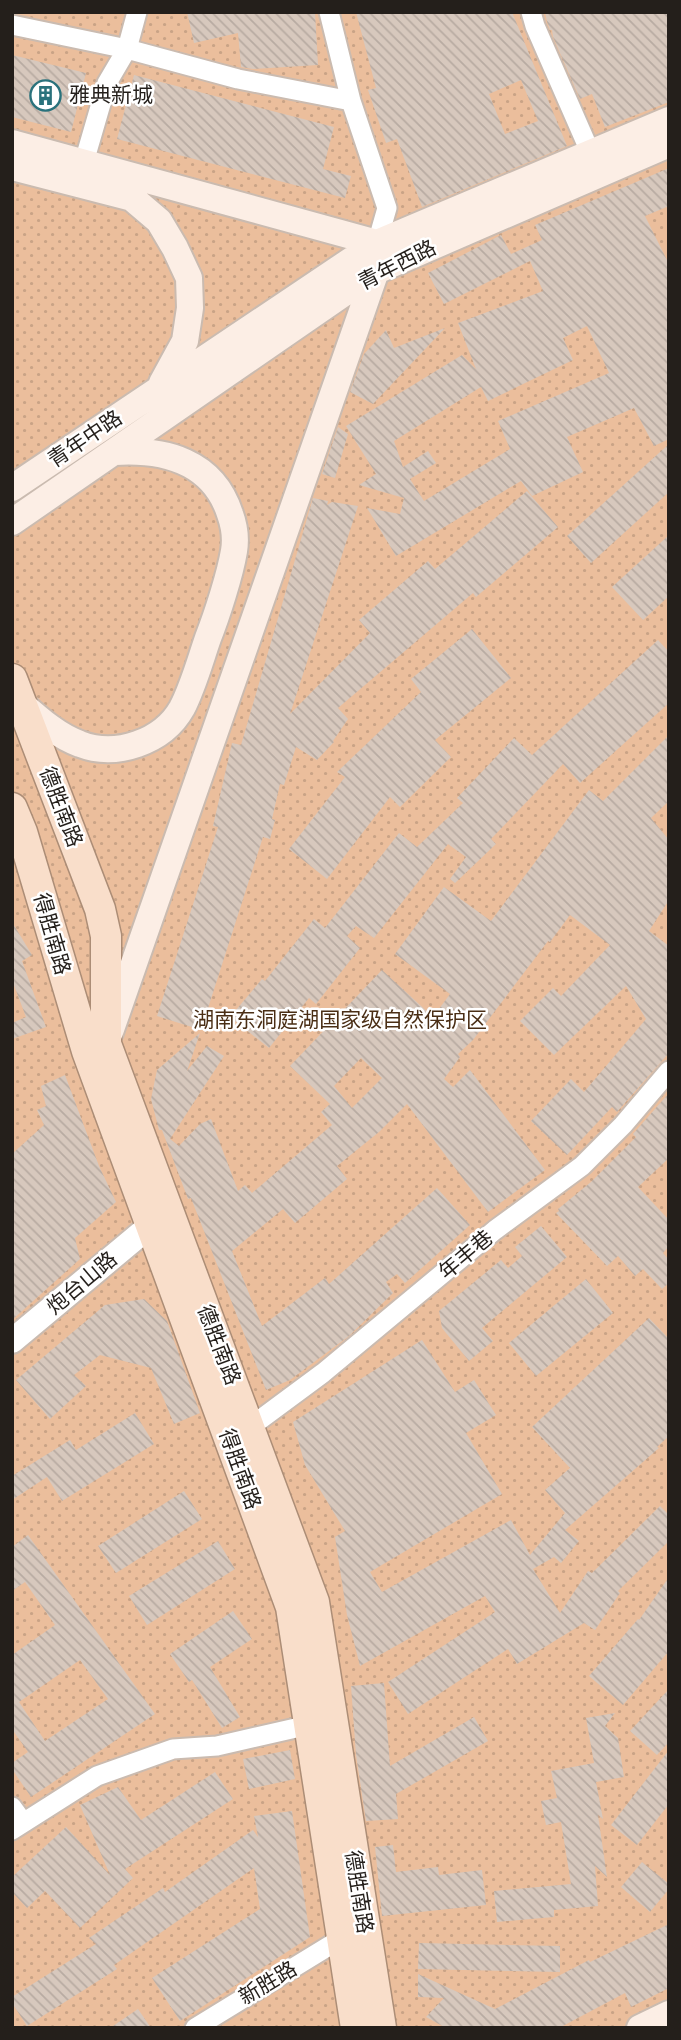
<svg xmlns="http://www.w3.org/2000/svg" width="681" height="2040" viewBox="0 0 681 2040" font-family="'DM Sans','Noto Sans SC',sans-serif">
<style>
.park{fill:url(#park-dots)}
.building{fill:url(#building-back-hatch);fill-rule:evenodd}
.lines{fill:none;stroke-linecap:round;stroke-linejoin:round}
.minor-casing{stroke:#cabbb0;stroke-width:23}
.tertiary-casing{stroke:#cabbb0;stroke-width:28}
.secondary-casing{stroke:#cabbb0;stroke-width:30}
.primary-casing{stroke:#ac8d76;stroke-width:33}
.minor{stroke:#fff;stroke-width:19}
.tertiary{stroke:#fff;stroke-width:24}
.secondary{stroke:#fceee5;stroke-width:26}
.primary{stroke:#f9deca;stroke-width:30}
.labels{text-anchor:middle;stroke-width:5;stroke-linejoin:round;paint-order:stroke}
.poi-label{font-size:21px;fill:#241f1b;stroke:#fff;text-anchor:start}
.street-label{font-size:21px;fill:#241f1b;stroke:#fff}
.park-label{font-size:21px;fill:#4a2e15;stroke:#fff}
</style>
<defs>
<pattern id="park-dots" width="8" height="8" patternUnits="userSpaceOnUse" patternTransform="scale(1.75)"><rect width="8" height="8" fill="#ebbe9c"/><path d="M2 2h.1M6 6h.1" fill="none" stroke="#c9a386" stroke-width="1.8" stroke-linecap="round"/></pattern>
<pattern id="building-back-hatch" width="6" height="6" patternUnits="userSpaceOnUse" patternTransform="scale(1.75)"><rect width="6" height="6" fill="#d7c8bd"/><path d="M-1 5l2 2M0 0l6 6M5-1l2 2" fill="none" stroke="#b8aba2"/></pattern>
</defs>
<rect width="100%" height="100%" fill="#f9e9dd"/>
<!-- park -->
<path class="park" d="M12 12H669V2028H12Z"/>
<!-- building -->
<path class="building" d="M187 12H315L318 65 253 69 241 67 238 33 194 43Z
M356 12H512L567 146 422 207 397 139 386 143 368 90 376 88ZM521 80 538 121 505 134 489 94Z
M545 12H669V102L605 127 592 94 580 99 553 37 552 30H550L547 22Z
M12 55 86 73 71 132 12 117Z
M134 75 334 127 323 169 351 176 345 198 117 139Z
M669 168V206L645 216 669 264V439L654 446 634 408 567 437 583 472 532 496 521 481 396 556 367 508 400 514 404 498 359 485 376 474 346 426 462 355 476 369 458 323 543 291 530 261 444 304 428 273 501 235 511 254 542 240 535 225ZM587 326 609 373 498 421 510 449 424 501 410 479 436 463 428 451 403 467 394 441 481 387 488 401 573 360 563 338Z
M445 328 373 404 350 392 364 354 386 330 394 348Z
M338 427 348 434 335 478 322 474Z
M669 444V492L591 563 567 536Z
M527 491 558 527 476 597 473 593 338 708 348 719 333 741 334 742 317 760 296 747 284 785 280 784 272 819 275 820 270 839 263 837 201 1030 157 1016 218 827 213 826 232 743 241 745 313 498 328 501 327 505 332 502 358 506 290 714 370 633 359 620 428 561 435 569Z
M669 535V596L643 620 612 587Z
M472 629 511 678 435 740 451 757 400 807 390 797 327 879 289 849 345 777 337 772 421 692 411 679Z
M658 640 669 652V703L580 783 563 764 491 839 496 844 455 883 450 879 466 857 448 844 374 938 356 926 347 936 360 948 316 1004 309 998 269 1048 230 1017 262 979 265 981 314 919 325 928 399 833 417 847 463 803 457 798 514 738 532 755Z
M669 735V801L651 818 669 840V900L649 931 669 946V1053L617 1112 612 1107 567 1155 531 1121 571 1079 584 1092 646 1019 626 986 554 1055 520 1021 553 988 561 996 610 945 570 915 550 942 548 941 473 1040 458 1054 460 1057 444 1079 453 1087 470 1070 545 1170 488 1212 407 1104 379 1132 337 1166 347 1179 295 1223 283 1209 232 1251 262 1326 325 1278 329 1284 437 1188 470 1225 405 1283 397 1274 386 1282 393 1293 349 1336 290 1380 266 1390 191 1198 188 1199 162 1130H159L151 1099 157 1070 200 1033 187 1071 207 1046 224 1056 170 1139 179 1146 200 1124 211 1119 238 1191 245 1185 252 1193 332 1125 321 1112 330 1104 290 1066 382 970 433 1017 450 994 395 954 444 887 491 921 589 790 603 801ZM361 1058 382 1078 352 1108 334 1086Z
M12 922 32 955 22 961 46 1027 12 1039V1023L26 1017 12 980Z
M65 1075 99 1166 116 1202 75 1238 80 1259 12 1320V1154L44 1125 37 1110 46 1106 41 1086Z
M669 1093V1158L638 1187 669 1220V1246L663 1253 669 1260V1283L662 1289 643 1269 635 1276 618 1256 607 1266 556 1213 559 1211 558 1209 591 1182 636 1137 633 1134Z
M541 1226 567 1257 482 1328 493 1341 469 1361 442 1328 439 1311 501 1260 508 1268 522 1256 515 1247Z
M586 1279 613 1313 536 1376 509 1343Z
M144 1299 167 1321 200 1413 174 1424 151 1368 100 1355 74 1375 86 1386 50 1419 16 1380 105 1305Z
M649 1318 669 1339V1436L657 1447 659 1448 565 1530 579 1541 561 1563 554 1557 533 1569 560 1613 588 1571 592 1573 660 1506 669 1515V1541L618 1591 620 1593 595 1630 584 1623 517 1664 508 1649 408 1714 388 1682 495 1612 485 1596 360 1666 347 1615 335 1537 345 1531 305 1465 293 1422 422 1340 455 1392 474 1380 496 1415 466 1433 502 1494 370 1572 382 1592 511 1520 530 1555 565 1513 545 1490 570 1468 532 1427Z
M135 1413 154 1444 62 1501 47 1477 12 1500V1476L70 1440 76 1450Z
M184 1491 202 1519 116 1573 98 1546Z
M28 1535 155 1714 31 1797 12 1769V1763L28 1752 12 1729V1655L55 1625 25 1582 12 1591V1547ZM80 1660 108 1699 45 1741 19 1702Z
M218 1541 235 1569 147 1625 129 1596Z
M669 1577V1651L623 1705 589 1676 638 1619 639 1620Z
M233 1611 252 1639 210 1667 240 1717 222 1728 192 1680 189 1682 170 1654Z
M384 1683 390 1766 474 1717 488 1741 396 1794 398 1819 366 1821 356 1755 351 1686Z
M669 1689V1742L657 1755 630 1731Z
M615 1713 605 1726 618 1738 624 1777 596 1782 603 1819 598 1815 607 1877 595 1866 598 1906 554 1910V1917L497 1922 494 1891 571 1884 561 1822 546 1825 541 1801 557 1798 551 1771 594 1763 586 1718Z
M290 1750 295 1779 249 1789 243 1759Z
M669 1750V1804L637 1845 611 1825Z
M215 1772 233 1799 125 1869 133 1878 80 1928 45 1891 27 1908 12 1892V1877L66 1827 110 1875 80 1805 118 1787 141 1820Z
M292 1811 310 1937 180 2021 152 1978 260 1909 254 1868 114 1965 117 1969 27 2026 12 2003V1997L96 1944 89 1938 163 1888 165 1892 253 1830 258 1837 254 1816Z
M393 1845 396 1872 438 1867 439 1875 482 1870 486 1905 382 1916 375 1847Z
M642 1862 669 1884V1889L650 1912 621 1887Z
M669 1924V1988L631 2007 625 1993 559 2028H446L426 2017 444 1998 418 1997V1974L495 2009 589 1960 590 1962Z
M419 1943 560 1946V1972L418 1969Z
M138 2009 151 2028H110Z"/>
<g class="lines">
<defs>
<path id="minor" d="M329 12 351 101 387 208 377 243
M531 12 535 26 591 154
M12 25 127 49 238 79 351 101
M84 162 107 83 127 49 137 12
M250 1427 323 1373 495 1230 582 1166 623 1125 669 1071
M12 1807 23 1822
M12 1830 97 1776 173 1749 217 1746 309 1725
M195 2028 342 1938"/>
<path id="tertiary" d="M12 1341 151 1225"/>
<path id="secondary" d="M12 143 377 243
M12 167 132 198 159 221 175 248 189 278 190 308 185 341 162 383
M12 488 377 243 669 120
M12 522 376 271 669 144
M23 705C40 720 58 736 80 744 116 758 163 742 182 708 193 687 200 661 208 638 217 615 230 575 234 551 236 539 234 525 230 514 213 461 165 449 115 452
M110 1032 376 271
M640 2028 669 2014"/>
<path id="primary" d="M12 679 100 909 106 936V1044L314 1602 381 2028
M12 808 22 832 87 1051 291 1607 356 2028"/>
</defs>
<!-- minor casing -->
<use href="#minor" class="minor-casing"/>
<!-- tertiary casing -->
<use href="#tertiary" class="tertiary-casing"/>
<!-- secondary casing -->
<use href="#secondary" class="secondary-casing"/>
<!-- primary casing -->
<use href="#primary" class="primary-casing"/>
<!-- minor -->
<use href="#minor" class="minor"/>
<!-- tertiary -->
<use href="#tertiary" class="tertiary"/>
<!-- secondary -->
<use href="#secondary" class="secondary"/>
<!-- primary -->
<use href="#primary" class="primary"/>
</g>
<!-- icons -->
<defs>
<symbol id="building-ring" viewBox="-11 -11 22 22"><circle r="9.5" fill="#fff" stroke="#2a727c" stroke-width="1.5"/><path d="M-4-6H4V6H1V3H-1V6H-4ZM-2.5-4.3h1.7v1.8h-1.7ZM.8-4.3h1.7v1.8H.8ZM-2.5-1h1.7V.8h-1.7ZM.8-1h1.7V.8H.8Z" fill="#2a727c"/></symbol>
</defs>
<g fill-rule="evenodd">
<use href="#building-ring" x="28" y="78" width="35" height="35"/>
</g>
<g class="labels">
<!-- poi labels -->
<g class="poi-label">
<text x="69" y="102">雅典新城</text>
</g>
<!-- street labels -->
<g class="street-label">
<text transform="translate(397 265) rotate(-27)" y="7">青年西路</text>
<text transform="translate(85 439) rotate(-34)" y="7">青年中路</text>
<text transform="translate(61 807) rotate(69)" y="7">德胜南路</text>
<text transform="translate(52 934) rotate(74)" y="7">得胜南路</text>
<text transform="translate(466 1255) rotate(-40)" y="7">年丰巷</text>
<text transform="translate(82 1283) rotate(-40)" y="7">炮台山路</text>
<text transform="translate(219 1345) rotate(69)" y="7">德胜南路</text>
<text transform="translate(240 1469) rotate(70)" y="7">得胜南路</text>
<text transform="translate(359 1892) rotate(81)" y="7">德胜南路</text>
<text transform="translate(268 1983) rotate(-31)" y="7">新胜路</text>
</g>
<!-- park labels -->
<g class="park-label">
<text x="340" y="1027">湖南东洞庭湖国家级自然保护区</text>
</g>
</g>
<!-- border -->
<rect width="681" height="2040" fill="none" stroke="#241f1b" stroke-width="28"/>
</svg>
